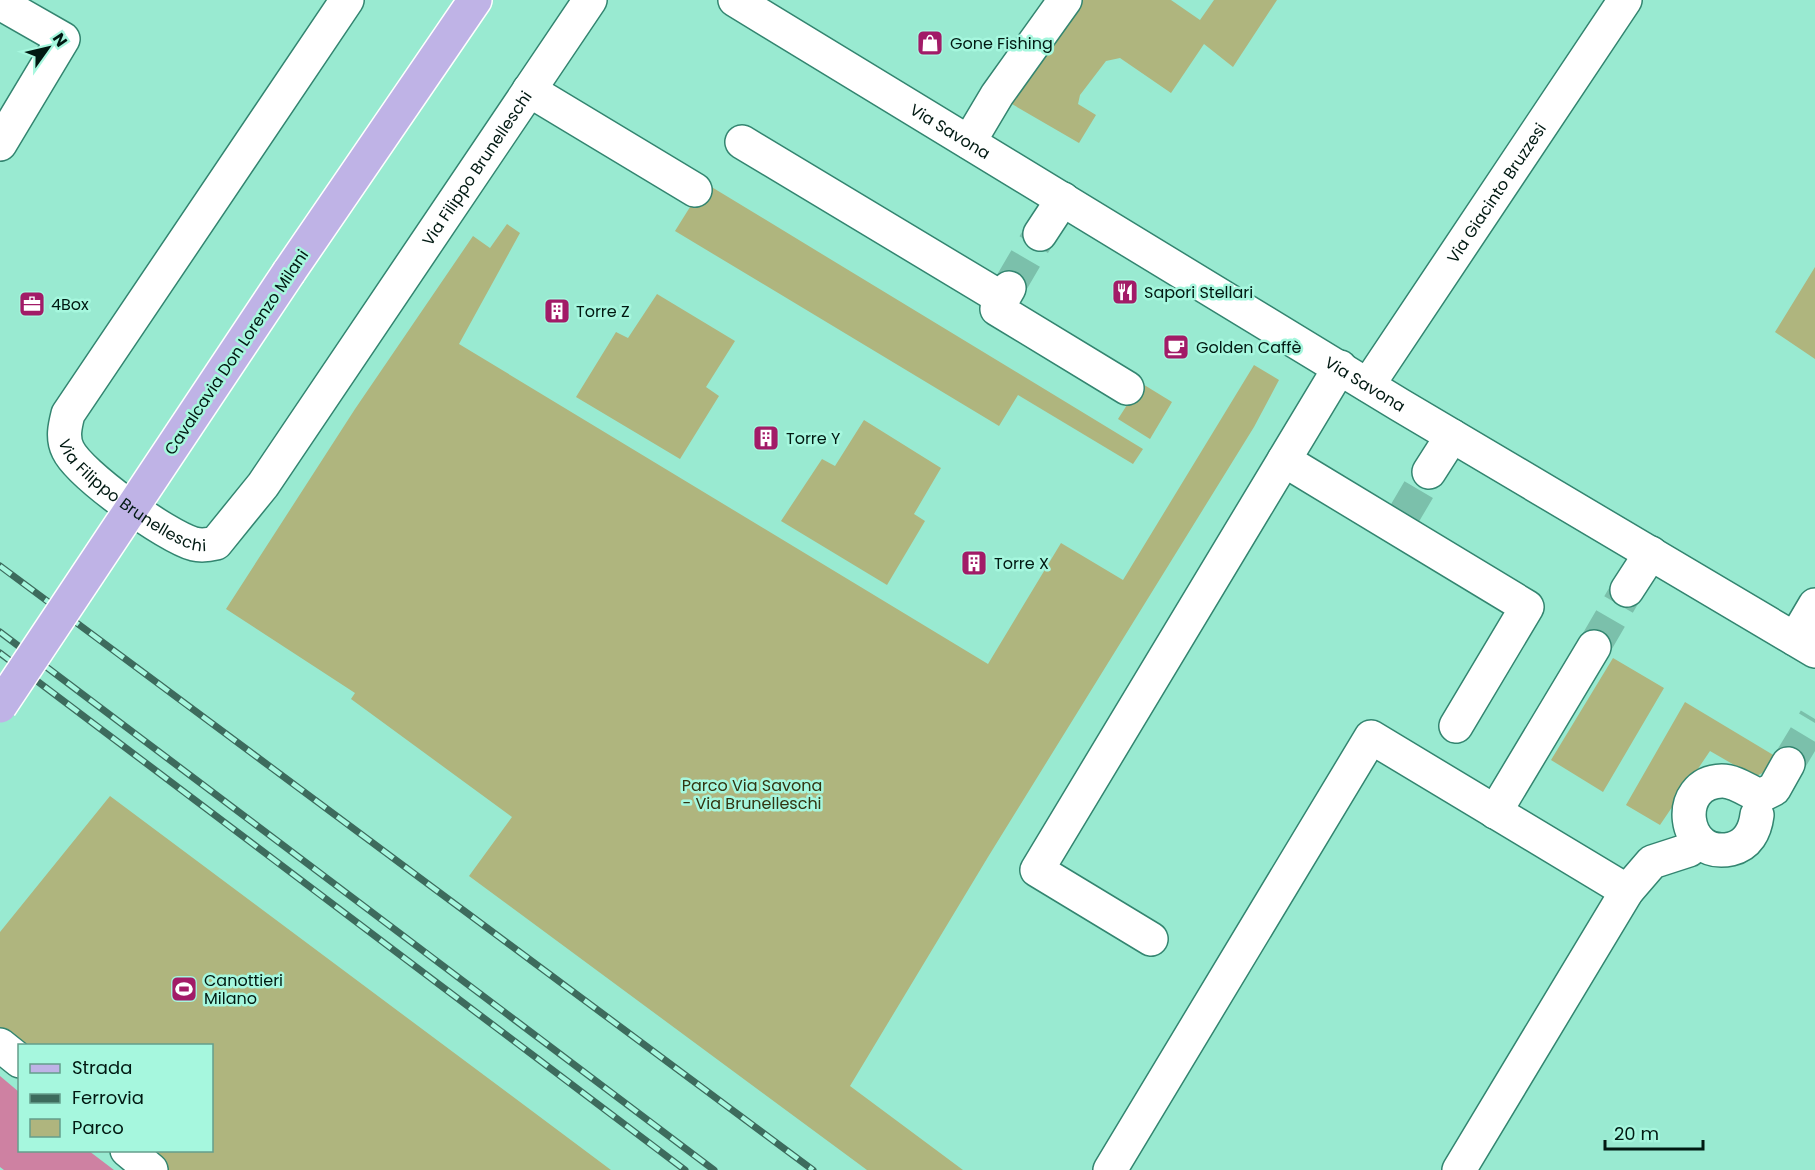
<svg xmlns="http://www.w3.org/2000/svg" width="1815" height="1170" viewBox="0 0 1815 1170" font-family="Poppins,sans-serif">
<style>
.green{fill:#afb57e}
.water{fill:#ce81a2}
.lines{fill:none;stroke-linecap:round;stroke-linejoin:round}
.minor-tunnel{stroke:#7bc0ab;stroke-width:33;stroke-dasharray:33 16;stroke-linecap:butt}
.minor-casing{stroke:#338570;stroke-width:36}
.major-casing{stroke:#fff;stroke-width:36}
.minor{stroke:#fff;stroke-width:33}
.major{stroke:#bfb3e6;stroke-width:33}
.rail-casing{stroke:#3d6b5d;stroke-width:7}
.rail{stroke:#a6f7de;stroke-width:4.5;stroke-dasharray:14;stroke-linecap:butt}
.major-bridge-casing{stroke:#fff;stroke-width:36;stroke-linecap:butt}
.major-bridge{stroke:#bfb3e6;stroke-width:33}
.labels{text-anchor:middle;stroke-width:5;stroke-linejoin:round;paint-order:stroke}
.poi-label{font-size:16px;fill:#011912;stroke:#a6f7de;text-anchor:start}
.street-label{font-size:16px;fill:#011912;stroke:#a6f7de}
.park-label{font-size:16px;fill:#323411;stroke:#a6f7de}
</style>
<rect width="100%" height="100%" fill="#99ead1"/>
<!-- green -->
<path class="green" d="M1079 0H1171L1200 20 1214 0H1277L1233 67 1204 44 1171 93 1120 58 1106 61 1080 95 1078 104 1096 115 1079 143 1005 100Z
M705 183 1143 449 1133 464 1018 395 999 426 675 231Z
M507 224 520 233 459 344 988 664 1061 543 1123 580 1254 365 1279 380 1254 427 988 857 850 1086 963 1170H867L469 876 512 817 351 699 355 693 226 609 355 409 473 236 490 248Z
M1815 267V359L1775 332Z
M657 294 735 341 706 387 719 396 680 459 576 397 616 332 628 338Z
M1141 383 1172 402 1150 439 1118 419Z
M864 420 941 468 914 514 925 521 887 585 781 521 822 459 835 466Z
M1613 658 1664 688 1603 792 1551 760Z
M1685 702 1775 756 1766 771 1755 777 1710 751 1660 825 1626 805Z
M110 796 611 1170H160L134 1151 212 1150V1046L0 1047V932Z"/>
<!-- water -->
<path class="water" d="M0 1076 19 1092 20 1150 89 1151 114 1170H4L0 1167Z"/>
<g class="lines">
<!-- minor-tunnel -->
<path class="minor-tunnel" d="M1009 287 1040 234
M1402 518 1429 472
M1594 647 1627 590
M1788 764 1815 719"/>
<defs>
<g id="minor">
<path id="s1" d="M347 0 68 414C65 426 62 438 68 450 80 475 166 536 194 544 202 546 208 545 216 543L263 485 590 0"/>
<path id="s2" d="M735 0 1400 405 1815 651"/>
<path d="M0 3 63 39 0 144"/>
<path d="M529 90 695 190"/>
<path d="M742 142 1003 299"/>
<path d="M969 142 997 95 1065 0"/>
<path d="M1040 234 1063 199"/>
<path d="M1009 288 997 309 1127 388"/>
<path id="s3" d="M1368 385 1625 0"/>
<path d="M1284 460 1527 607 1456 726"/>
<path d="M1429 472 1452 436"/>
<path d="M1627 590 1651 553"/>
<path d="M1795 639 1815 605"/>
<path d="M1495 812 1594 647"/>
<path d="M1757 815C1755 831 1748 845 1731 849 1681 860 1673 782 1722 781 1735 781 1748 791 1760 796L1774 789 1788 764"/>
<path d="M1151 939 1037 870 1340 367"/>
<path d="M0 1045 20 1061"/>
<path d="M127 1150 151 1170"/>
<path d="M1110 1170 1371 737 1627 891"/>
<path d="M1459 1170 1627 891 1652 862 1689 850 1699 841"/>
</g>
<path id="major" d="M289 272 475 0"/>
</defs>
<!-- minor casing -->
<use href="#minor" class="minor-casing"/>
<!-- major casing -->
<use href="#major" class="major-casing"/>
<!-- minor -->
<use href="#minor" class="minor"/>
<!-- major -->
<use href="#major" class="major"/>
<defs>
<path id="rail" d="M0 566 813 1170
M0 632 714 1170
M0 653 685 1170"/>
</defs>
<!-- rail casing -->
<use href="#rail" class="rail-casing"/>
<!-- rail -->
<use href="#rail" class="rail"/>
<defs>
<path id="major-bridge" d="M0 706 289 272"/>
</defs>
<!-- major-bridge casing -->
<use href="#major-bridge" class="major-bridge-casing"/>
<!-- major-bridge -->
<use href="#major-bridge" class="major-bridge"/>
</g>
<!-- icons -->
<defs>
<symbol id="shop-square" viewBox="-11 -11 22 22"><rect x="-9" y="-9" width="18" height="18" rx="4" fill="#a21b67" stroke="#a6f7de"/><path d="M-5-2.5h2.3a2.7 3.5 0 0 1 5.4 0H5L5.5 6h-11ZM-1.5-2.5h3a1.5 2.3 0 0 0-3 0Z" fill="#fff"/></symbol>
<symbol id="restaurant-square" viewBox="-11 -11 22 22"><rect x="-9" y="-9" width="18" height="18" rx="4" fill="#a21b67" stroke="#a6f7de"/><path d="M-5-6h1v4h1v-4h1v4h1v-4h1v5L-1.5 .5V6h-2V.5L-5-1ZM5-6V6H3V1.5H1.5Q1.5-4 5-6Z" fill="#fff"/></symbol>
<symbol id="office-square" viewBox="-11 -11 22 22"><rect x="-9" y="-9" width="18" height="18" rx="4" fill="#a21b67" stroke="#a6f7de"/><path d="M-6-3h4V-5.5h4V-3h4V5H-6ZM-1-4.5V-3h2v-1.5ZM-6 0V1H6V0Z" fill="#fff"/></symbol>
<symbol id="building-square" viewBox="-11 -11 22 22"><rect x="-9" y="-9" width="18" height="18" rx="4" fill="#a21b67" stroke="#a6f7de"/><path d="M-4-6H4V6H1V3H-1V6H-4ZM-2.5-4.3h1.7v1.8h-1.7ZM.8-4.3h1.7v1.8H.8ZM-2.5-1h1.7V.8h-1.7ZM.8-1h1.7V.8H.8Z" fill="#fff"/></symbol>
<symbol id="cafe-square" viewBox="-11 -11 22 22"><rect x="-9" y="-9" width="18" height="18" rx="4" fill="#a21b67" stroke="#a6f7de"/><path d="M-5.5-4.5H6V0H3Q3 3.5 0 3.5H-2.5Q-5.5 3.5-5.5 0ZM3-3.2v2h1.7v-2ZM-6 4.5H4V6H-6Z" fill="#fff"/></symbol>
<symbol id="stadium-square" viewBox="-11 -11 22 22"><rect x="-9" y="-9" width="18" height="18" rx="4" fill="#a21b67" stroke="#a6f7de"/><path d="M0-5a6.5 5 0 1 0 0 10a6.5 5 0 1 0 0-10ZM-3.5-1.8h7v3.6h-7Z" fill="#fff"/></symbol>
</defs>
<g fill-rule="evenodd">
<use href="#shop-square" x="915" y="28" width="30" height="30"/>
<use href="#restaurant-square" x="1110" y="277" width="30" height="30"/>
<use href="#office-square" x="17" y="289" width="30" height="30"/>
<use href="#building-square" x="542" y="296" width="30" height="30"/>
<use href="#cafe-square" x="1161" y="332" width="30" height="30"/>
<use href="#building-square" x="751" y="423" width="30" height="30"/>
<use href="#building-square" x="959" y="548" width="30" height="30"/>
<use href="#stadium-square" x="169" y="974" width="30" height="30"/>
</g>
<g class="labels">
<!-- poi labels -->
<g class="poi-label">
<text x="950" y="49">Gone Fishing</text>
<text x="1144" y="298">Sapori Stellari</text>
<text x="51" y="310">4Box</text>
<text x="576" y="317">Torre Z</text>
<text x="1196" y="353">Golden Caffè</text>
<text x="786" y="444">Torre Y</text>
<text x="994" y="569">Torre X</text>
<text x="204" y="986">Canottieri<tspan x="204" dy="18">Milano</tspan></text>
</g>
<!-- street labels -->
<g class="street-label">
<text dy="6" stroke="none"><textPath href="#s2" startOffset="252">Via Savona</textPath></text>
<text dy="6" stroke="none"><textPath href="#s1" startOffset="1174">Via Filippo Brunelleschi</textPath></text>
<text dy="6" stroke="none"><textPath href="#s3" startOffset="231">Via Giacinto Bruzzesi</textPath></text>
<text transform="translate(236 352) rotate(-56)" y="6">Cavalcavia Don Lorenzo Milani</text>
<text dy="6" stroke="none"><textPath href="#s2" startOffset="738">Via Savona</textPath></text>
<text dy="6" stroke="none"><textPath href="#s1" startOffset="616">Via Filippo Brunelleschi</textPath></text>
</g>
<!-- park labels -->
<g class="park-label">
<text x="752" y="791">Parco Via Savona<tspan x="752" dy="18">- Via Brunelleschi</tspan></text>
</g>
</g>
<!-- legend -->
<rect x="18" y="1044" width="195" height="108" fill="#a6f7de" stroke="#649e8c" stroke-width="1.5"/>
<rect x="30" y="1064" width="30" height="9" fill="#bfb3e6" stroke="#649e8c" stroke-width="1.5"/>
<text x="72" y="1074" font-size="18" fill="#011912">Strada</text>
<rect x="30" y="1094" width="30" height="9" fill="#3d6b5d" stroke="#649e8c" stroke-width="1.5"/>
<text x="72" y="1104" font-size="18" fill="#011912">Ferrovia</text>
<rect x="30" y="1119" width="30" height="18" fill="#afb57e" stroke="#649e8c" stroke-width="1.5"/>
<text x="72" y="1134" font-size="18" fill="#011912">Parco</text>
<!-- north arrow -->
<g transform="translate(48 48) rotate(56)" stroke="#a6f7de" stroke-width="4.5" paint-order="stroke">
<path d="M0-4.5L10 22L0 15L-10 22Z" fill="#011912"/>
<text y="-9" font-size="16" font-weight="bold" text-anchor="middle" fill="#011912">N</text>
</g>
<!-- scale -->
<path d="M1605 1140v9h98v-9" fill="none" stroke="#011912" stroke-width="3"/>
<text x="1614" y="1140" font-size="18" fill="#011912" stroke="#a6f7de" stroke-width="4.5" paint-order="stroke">20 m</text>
</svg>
